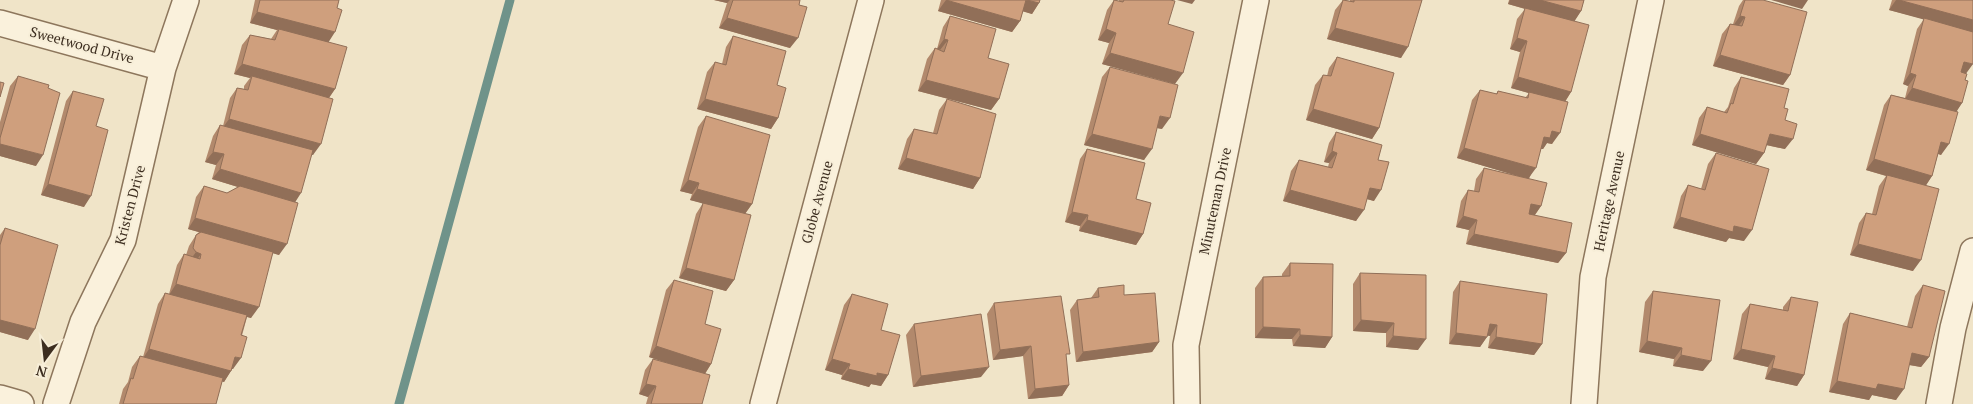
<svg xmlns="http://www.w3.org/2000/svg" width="1973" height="404" viewBox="0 0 1973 404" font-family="'PT Serif',serif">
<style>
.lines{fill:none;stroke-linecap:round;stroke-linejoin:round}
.stream{stroke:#6f938a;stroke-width:9}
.minor-casing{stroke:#8d765c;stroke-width:28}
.minor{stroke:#faf1dc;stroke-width:25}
.wall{fill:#b2896c}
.shaded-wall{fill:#916f58}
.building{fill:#cf9f7d;stroke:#916f58}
.labels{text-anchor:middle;stroke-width:4;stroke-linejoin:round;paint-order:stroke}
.street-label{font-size:14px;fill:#3d2e20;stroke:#f7eed8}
</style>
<rect width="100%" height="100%" fill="#f0e4c8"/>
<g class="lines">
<!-- stream -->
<path class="stream" d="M399 404 510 0"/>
<defs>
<path id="minor" d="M0 23 163 68
M0 398 21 404
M56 404 83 322 123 240 163 68 186 0
M763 404 871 0
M1187 404 1186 345 1256 0
M1584 404 1593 277 1651 0
M1939 404 1953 328 1973 251"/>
</defs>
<!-- minor casing -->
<use href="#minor" class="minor-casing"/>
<!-- minor -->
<use href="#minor" class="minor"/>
</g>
<!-- wall -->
<path class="wall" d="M255 0H339L328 42 335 89 329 98 313 155 311 154 295 202 279 255 273 253 251 318 247 317 233 369H232L224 382 222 381 216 404H119L123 389 128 382 132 367 140 356 143 357 158 304 165 293 169 294 177 265 184 254 186 255 189 246 196 235 199 232 188 229 196 197 204 186 227 193 238 187 212 179 216 165 205 162 213 136 220 125 223 126 230 98 237 88 244 89V86L250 78 234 74 242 45 250 35 271 39 277 30 250 23Z
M714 0H800L790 48 719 28 727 3Z
M941 0H1040L1039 3 1032 14 1023 11 1020 21 1012 32 938 11Z
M1114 0 1119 1V0H1170L1168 24 1175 84 1102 64 1109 43 1098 40 1107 10Z
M1343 0 1350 1V0H1422L1401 58 1327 39 1335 10Z
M1509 0H1584L1581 11 1574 21 1571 92 1565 102 1552 144 1547 143 1543 149H1541L1529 179 1541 206 1535 215 1566 253 1558 263 1466 244 1469 230 1456 227 1461 201 1468 190 1474 191 1476 179 1484 168 1525 178 1457 158 1472 100 1480 90 1496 94 1498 91 1525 98 1529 93 1511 88 1520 52 1510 49 1517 19 1525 9 1508 4Z
M1743 0H1763L1790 75 1783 85 1713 66 1722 34 1730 24H1733L1739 6Z
M1892 0H1973L1966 74 1962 103 1956 111 1941 155 1938 154 1932 176 1925 186 1913 271 1850 255 1859 223 1866 213 1872 214 1879 186 1886 176 1866 170 1884 105 1891 95 1905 98 1908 86 1903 84 1917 29 1924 19 1889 10Z
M950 16 988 58 999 99 991 110 918 91 927 59 935 48 937 49 943 27Z
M733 36 777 85 778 118 771 129 697 109 707 72 715 62 722 64 726 47Z
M1337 57 1379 128 1372 139 1306 120 1315 85 1323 75 1327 76 1329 68Z
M1110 67 1162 129 1157 128 1144 160 1084 145 1102 77Z
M18 76 36 166 0 156V122L10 86Z
M1741 77 1784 108 1785 120V149L1766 145 1764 153 1756 164 1692 145 1699 118 1707 107 1724 112 1728 107 1734 88Z
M73 91 96 126 84 207 41 195 66 101Z
M947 99 980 178 973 189 898 169 907 139 914 129 933 133 939 110Z
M706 116 752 204 745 214 734 280 726 291 679 278 696 214 703 203 690 200 692 194 680 191 698 127Z
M1336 132 1378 160 1374 201 1367 199 1356 221 1283 201 1291 171 1299 160 1328 167 1329 163 1324 162 1329 143Z
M1087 149 1136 199 1143 234 1136 245 1079 231 1080 226 1065 222 1080 159Z
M1716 153 1744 241 1729 238 1726 242 1673 228 1681 196 1688 185 1701 189 1708 164Z
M5 228 28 340 0 332V235Z
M1290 263 1332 337 1325 348 1293 346 1292 339 1255 338V288L1263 277 1282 276V274Z
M1360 273 1418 350 1386 347V333L1353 331V284Z
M674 280 705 324 711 364 705 374 702 404H646L648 397 639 394 645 370 653 359 670 364 649 357 666 290Z
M1460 281 1542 344 1534 355 1488 348 1490 336 1488 335 1480 347 1449 344 1453 292Z
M1923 285 1929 357 1921 367 1909 365 1896 400 1872 395 1869 400 1829 392 1843 324 1850 313 1907 327 1915 296Z
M1098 288 1124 295 1159 342 1152 352 1076 362 1070 310 1077 300 1091 298Z
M1653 291 1703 371 1673 366 1674 359 1639 352 1645 302Z
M852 294 881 330 888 375 881 386 871 384 869 387 841 379 842 375 825 370 844 305Z
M1791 297 1804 375 1797 386 1765 379 1768 367 1733 359 1742 314 1750 304 1783 310V307Z
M994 303 1069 385 1062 396 1028 399 1023 356 993 360 987 314Z
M914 324 981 377 913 387 906 335Z"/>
<!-- shaded-wall -->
<path class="shaded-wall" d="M714 0H730L727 3Z
M946 0 1020 21 1012 32 938 11Z
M1025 0 1039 3 1032 14 1018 10Z
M1177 0H1195L1192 4Z
M1510 0H1540L1581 11 1574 22 1508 4Z
M1771 0H1808L1802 9Z
M1896 0H1899L1973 20V33L1889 10Z
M257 12 335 32 328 43 279 29 277 30 250 23Z
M1740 16 1745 17 1737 28 1733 26Z
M727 18 798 38 790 48 719 28Z
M1335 28 1408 47 1401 58 1327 39Z
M1106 29 1116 33 1109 43 1098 40Z
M1517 38 1527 41 1520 52 1510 49Z
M944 39 948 40 940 50 937 49Z
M1110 53 1183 73 1175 84 1102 64Z
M1720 55 1790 75 1783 85 1713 66Z
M1964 62 1973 64 1965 75 1957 73Z
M242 64 335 89 328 99 252 76 250 78 234 74Z
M1910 73 1916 75 1908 86 1903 84Z
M1518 77 1571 92 1564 103 1511 88Z
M926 80 999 99 991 110 918 91Z
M1912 88 1962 103 1955 114 1905 99Z
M705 99 778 118 771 129 697 109Z
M1313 109 1379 128 1372 139 1306 120Z
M1160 116 1170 118 1162 129 1152 127Z
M229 119 321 144 313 155 222 129Z
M1552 131 1560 133 1552 144 1547 143 1543 149 1536 148 1544 137Z
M1092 134 1152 149 1144 160 1084 145Z
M1700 134 1764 153 1756 164 1692 145Z
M1770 134 1793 139 1785 149 1762 144Z
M1941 142 1949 144 1941 155 1934 152Z
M0 144 43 155 36 166 0 156Z
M1464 148 1536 168 1528 179 1457 158Z
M1332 151 1337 153 1329 163 1324 162Z
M213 152 224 154 216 165 205 162Z
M906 158 980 178 973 189 898 169Z
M1874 159 1932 176 1925 187 1866 170Z
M220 169 301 193 294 204 212 179Z
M688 180 699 183 692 194 680 191Z
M48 184 91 196 84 207 41 195Z
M1370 188 1381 190 1374 201 1363 198Z
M697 189 752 204 744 215 690 200Z
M1290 190 1364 210 1356 221 1283 201Z
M1531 204 1541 206 1534 216 1524 215Z
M1072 212 1088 215 1080 226 1065 222Z
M1463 216 1477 220 1469 230 1456 227Z
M1680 217 1734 226 1752 230 1744 241 1729 238 1726 242 1673 228Z
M195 218 287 244 279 255 188 229Z
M1087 220 1143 234 1136 245 1079 231Z
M1474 234 1566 253 1558 263 1466 244Z
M1858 244 1921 260 1913 271 1850 255Z
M196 252 201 254 194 264 188 263Z
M686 268 734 280 726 291 679 278Z
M176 284 259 307 251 318 169 295Z
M0 320 35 329 28 340 0 332Z
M1361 320 1394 323 1386 333 1353 331Z
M1490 324 1497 325 1490 336 1482 335Z
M1263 327 1300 329 1292 339 1255 338Z
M1456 333 1487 337 1480 347 1449 344Z
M1300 335 1332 337 1325 348 1293 346Z
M1393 336 1426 339 1418 350 1386 347Z
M1496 337 1542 344 1534 355 1488 348Z
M1647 341 1682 348 1674 359 1639 352Z
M1159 342 1152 352 1076 362 1083 352Z
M656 346 711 364 704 375 649 357Z
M1031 346 1023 356 993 360 1000 350Z
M149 349 231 371 224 382 142 360Z
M1741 349 1775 356 1768 367 1733 359Z
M1912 353 1929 357 1921 367 1904 364Z
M1681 355 1711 361 1703 371 1673 366Z
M235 357 241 358 233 369 228 368Z
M832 359 850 364 842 375 825 370Z
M989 367 981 377 913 387 921 376Z
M1772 368 1804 375 1797 386 1765 379Z
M848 369 877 373 888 375 881 386 871 384 869 387 841 379Z
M1837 381 1878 384 1904 389 1896 400 1872 395 1869 400 1829 392Z
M646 384 656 386 648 397 639 394Z
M1069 385 1062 396 1028 399 1035 389Z"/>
<!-- building -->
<path class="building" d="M260 0H339L337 8 342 10 335 32 257 12Z
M733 0H800L799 5 807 7 798 38 727 18Z
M946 0H1026L1020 21Z
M1027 0H1040L1039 3Z
M1114 0 1123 2 1124 0H1170L1175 1 1168 24 1194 32 1183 73 1110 53 1116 33 1106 29Z
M1343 0 1354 2V0H1422L1408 47 1335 28Z
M1540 0H1584L1581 11Z
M1745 0H1763L1807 12 1790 75 1720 55 1730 24 1742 26 1745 17 1740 16Z
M1899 0H1973V20Z
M1525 8 1589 25 1571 92 1518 77 1527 41 1517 38Z
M950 16 996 29 988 58 1009 64 999 99 926 80 935 48 944 52 948 40 944 39Z
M1924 18 1973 32V64L1964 62 1961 72 1967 74 1965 80 1968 81 1962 103 1912 88 1916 75 1910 73Z
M279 29 347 47 335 89 242 64 250 35 275 40Z
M733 36 786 51 777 85 786 88 778 118 705 99 715 62 726 65Z
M1337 57 1394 73 1379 128 1313 109 1323 75 1331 76Z
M1110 67 1178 85 1170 118 1160 116 1152 149 1092 134Z
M18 76 49 85 48 88 60 93 43 155 0 144V138Z
M252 76 333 99 321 144 229 119 237 88 248 90Z
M1741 77 1789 89 1784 108 1788 109 1785 120 1797 124 1793 139 1770 134 1764 153 1700 134 1707 107 1727 113 1731 103 1733 104Z
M0 82 4 83 0 97Z
M1480 90 1497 94 1498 91 1528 98 1529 92 1568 102 1560 133 1552 131 1550 138 1544 137 1536 168 1464 148Z
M73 91 104 99 96 126 108 130 91 196 48 184Z
M1891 95 1958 112 1949 144 1941 142 1932 176 1874 159Z
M947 99 996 114 980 178 906 158 914 129 937 134Z
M706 116 770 135 752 204 697 189 699 183 688 180Z
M220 125 313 150 301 193 220 169 224 154 213 152Z
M1336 132 1382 145 1378 160 1389 162 1381 190 1370 188 1364 210 1290 190 1299 160 1332 168 1337 153 1332 151Z
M1087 149 1145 163 1136 199 1151 203 1143 234 1087 220 1088 215 1072 212Z
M1716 153 1769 169 1752 230 1734 226 1733 232 1680 217 1688 185 1705 190Z
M1484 168 1547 183 1541 206 1531 204 1529 214 1572 223 1566 253 1474 234 1477 220 1463 216 1468 190 1479 192Z
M1887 175 1939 189 1921 260 1858 244 1866 213 1876 215Z
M204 186 227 193 240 186 298 203 287 244 195 218Z
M703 203 751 215 734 280 686 268Z
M5 228 58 245 35 329 0 320V245Z
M201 232 273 252 259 307 176 284 184 254 200 259 201 254 196 252 193 248 196 235Z
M1290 263 1333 264 1332 337 1300 335V329L1263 327V277L1290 276Z
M1360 273 1426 275V339L1393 336 1394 323 1361 320Z
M674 280 713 291 705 324 721 329 711 364 656 346Z
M1460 281 1547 294 1542 344 1496 337 1497 325 1490 324 1487 337 1456 333Z
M1124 285V295L1155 293 1159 342 1083 352 1077 300 1099 297 1098 288Z
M1923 285 1945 291 1929 357 1912 353 1904 389 1878 384 1876 389 1837 381 1850 313 1912 328Z
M1653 291 1720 300 1711 361 1681 355 1682 348 1647 341Z
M165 293 247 315 241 335 247 337 241 358 235 357 231 371 149 349Z
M852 294 888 304 881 330 900 335 888 375 877 373V376L848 369 850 364 832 359Z
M1061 296 1070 354H1066L1069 385 1035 389 1031 346 1000 350 994 303Z
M1791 297 1818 302 1804 375 1772 368 1775 356 1741 349 1750 304 1788 311Z
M981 314 989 367 921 376 914 324Z
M140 356 223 378 216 404H123L131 378 133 379Z
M653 359 710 375 702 404H651L656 386 646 384Z"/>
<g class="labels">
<!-- street labels -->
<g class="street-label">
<text transform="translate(82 45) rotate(15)" y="5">Sweetwood Drive</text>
<text transform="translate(1215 201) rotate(-78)" y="5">Minuteman Drive</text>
<text transform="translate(1609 201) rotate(-78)" y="5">Heritage Avenue</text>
<text transform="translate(817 202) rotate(-75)" y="5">Globe Avenue</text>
<text transform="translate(130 205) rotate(-75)" y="5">Kristen Drive</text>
</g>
</g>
<!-- north arrow -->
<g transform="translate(45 359) rotate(195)" stroke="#f7eed8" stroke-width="4" paint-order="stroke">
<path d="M0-4L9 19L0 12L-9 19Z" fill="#3d2e20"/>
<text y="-8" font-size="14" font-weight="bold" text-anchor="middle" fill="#3d2e20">N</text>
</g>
</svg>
